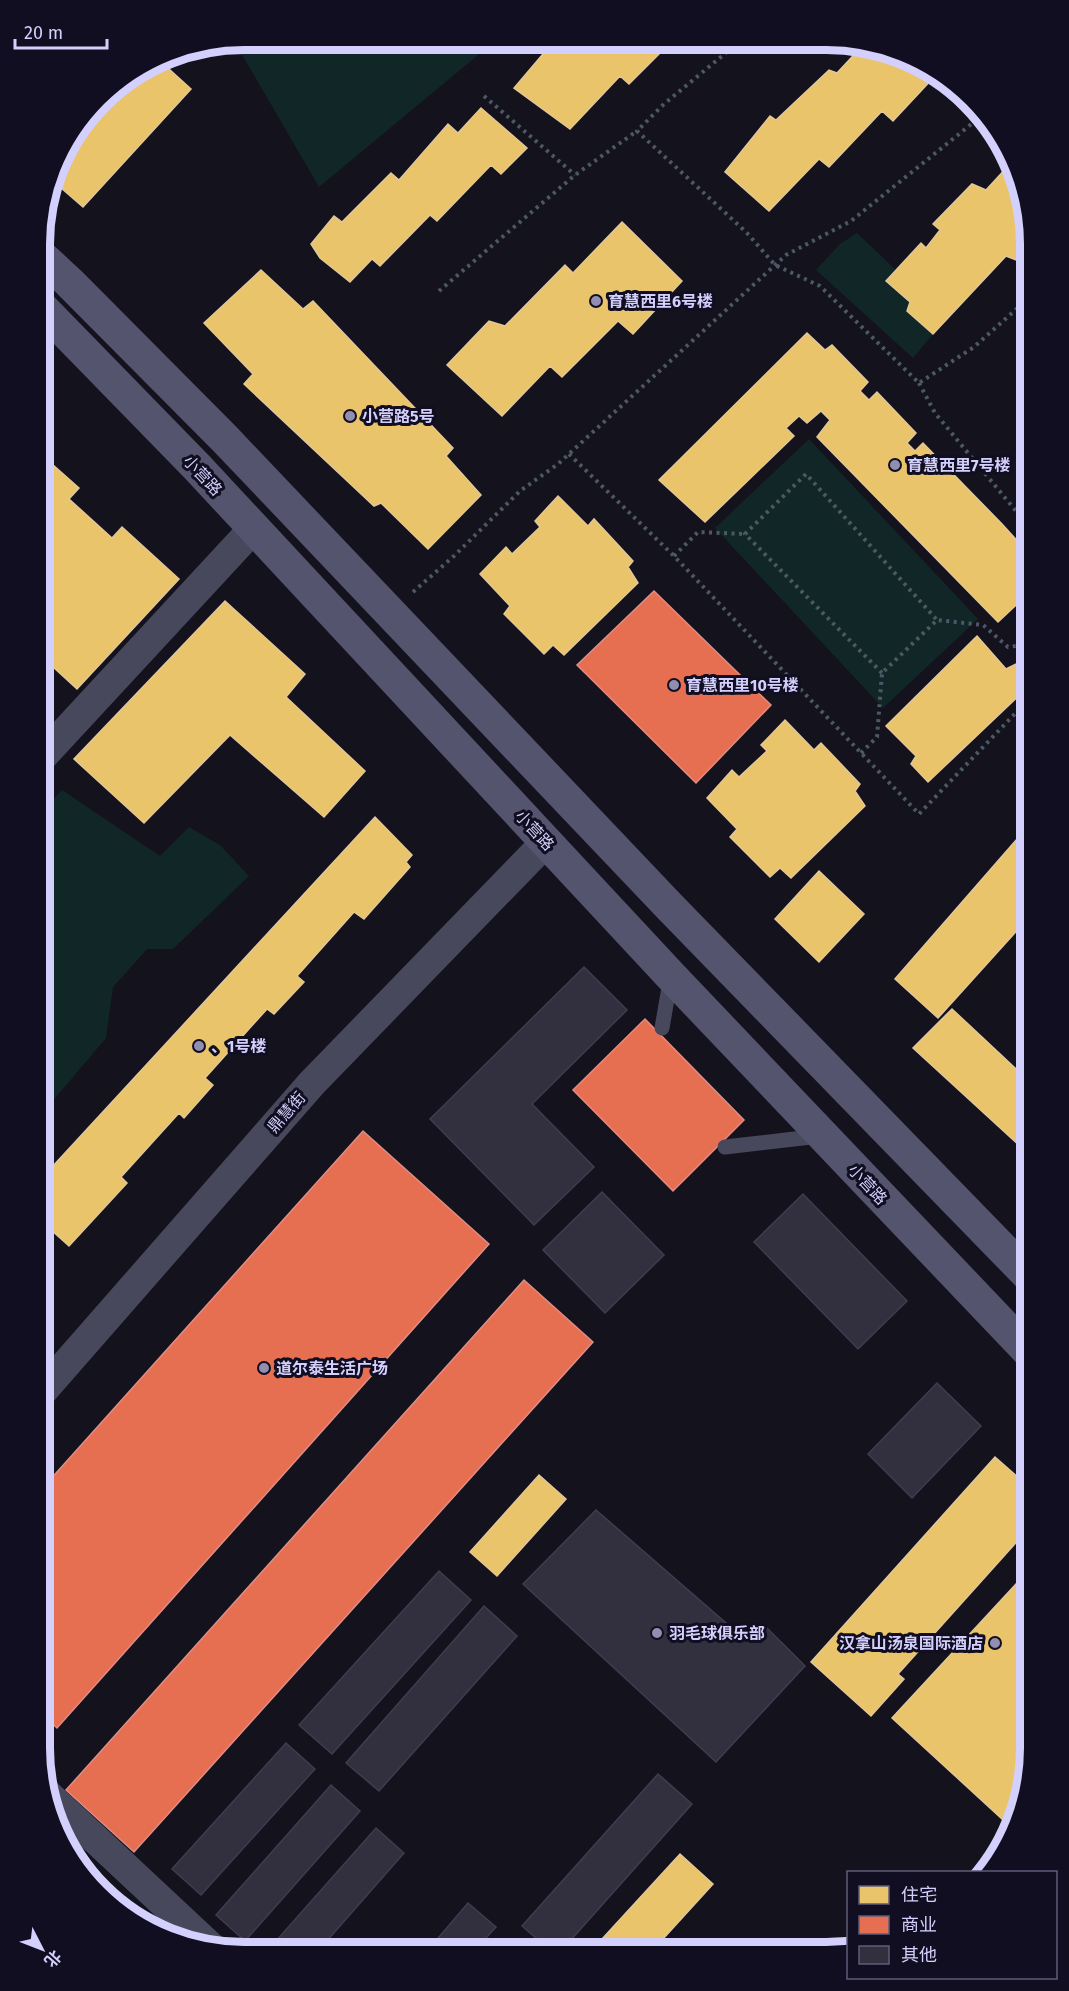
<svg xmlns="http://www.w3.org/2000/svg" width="1069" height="1991" viewBox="0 0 1069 1991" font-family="'Fira Sans','Noto Sans SC',sans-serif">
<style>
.green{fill:#112727}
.homes{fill:#e9c46a;stroke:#e3c896;stroke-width:1.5}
.shops{fill:#e76f51;stroke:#e18c85;stroke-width:1.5}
.building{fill:#32303f;stroke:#403c50;stroke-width:1.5}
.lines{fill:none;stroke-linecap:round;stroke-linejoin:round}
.path{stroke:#4a5964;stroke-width:4;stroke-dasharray:3 4.5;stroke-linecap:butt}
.lane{stroke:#48485d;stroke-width:15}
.street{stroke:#48485d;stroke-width:30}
.secondary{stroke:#55546f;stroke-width:33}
.poi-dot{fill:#918eaf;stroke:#110e21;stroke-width:2}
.labels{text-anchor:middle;stroke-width:6;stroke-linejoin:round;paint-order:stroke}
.poi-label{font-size:16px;font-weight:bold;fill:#d4d0fd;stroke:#110e21;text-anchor:start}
.street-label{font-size:16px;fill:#d4d0fd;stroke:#110e21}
.rim{fill:none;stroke:#d4d0fd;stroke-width:8}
</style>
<rect width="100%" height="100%" fill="#14121d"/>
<!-- green -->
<path class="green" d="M244 39 495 41 319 187 234 41Z
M857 233 896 270 886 282 910 302 907 311 933 334 913 358 816 270 840 244Z
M809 439 978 619 883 708 715 528Z
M62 790 160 856 189 827 220 845 249 876 173 949H147L113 987 106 1038 40 1116V813Z"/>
<!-- homes -->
<path class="homes" d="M554 41 671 42 629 84 620 76 570 129 514 88Z
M865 43 934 77 893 121 882 111 829 167 819 159 769 211 725 172 770 116 776 120 829 70 837 73Z
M158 59 191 89 83 207 52 180 60 153 108 90Z
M481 108 527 148 501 174 491 165 437 221 430 215 380 266 372 259 350 282 320 258 311 244 334 216 342 222 391 173 399 180 448 124 458 133Z
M1010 164 1019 177 1030 249 1019 261 1006 256 933 334 907 311 910 302 886 281 921 243 926 248 940 230 933 224 972 184 986 190Z
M622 222 682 281 633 334 618 321 562 377 550 366 502 416 447 365 489 321 505 326 565 265 573 273Z
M261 270 303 309 313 301 453 448 446 456 481 495 428 549 381 503 374 506 244 384 253 374 204 323Z
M807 333 825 350 832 345 868 382 860 391 869 400 877 392 916 433 907 443 915 451 923 443 1002 524 1030 555V592L998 622 817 437 830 420 821 411 807 423 799 416 786 428 794 436 705 522 659 480Z
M40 457H44L79 488 69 499 112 538 122 527 179 579 77 689 40 655Z
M558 496 588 526 594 519 633 561 628 567 638 583 564 655 553 645 544 654 504 614 510 606 480 574 506 547 512 554 540 527 535 521Z
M225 601 305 674 286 697 365 771 324 817 230 735 144 823 74 759Z
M977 636 1006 669 1018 663 1030 677V685L928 782 911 764 916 756 886 726Z
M785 720 814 750 821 743 860 784 855 791 865 806 791 878 780 868 770 877 730 837 737 829 707 798 732 770 739 777 767 751 761 745Z
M375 817 412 855 406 862 410 867 364 919 354 912 297 976 304 982 274 1014 267 1009 205 1078 213 1085 184 1118 179 1113 121 1177 127 1183 69 1246 40 1220V1180Z
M1030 824V916L938 1018 895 979Z
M819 871 864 914 819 962 775 919Z
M952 1009 1030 1082V1138L1021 1147 913 1048Z
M995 1457 1030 1488V1527L898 1674 904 1679 871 1716 811 1662Z
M539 1475 566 1499 497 1576 470 1552Z
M1030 1569V1761L1013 1829 892 1718Z
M680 1854 713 1884 652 1951H591Z"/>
<!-- shops -->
<path class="shops" d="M654 591 771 705 696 783 577 665Z
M645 1019 744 1120 673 1191 573 1090Z
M363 1131 489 1244 57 1728 39 1712V1492Z
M524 1280 593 1342 134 1852 66 1790Z"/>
<!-- building -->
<path class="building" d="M584 967 627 1010 532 1104 594 1167 534 1225 430 1119Z
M602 1192 664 1255 605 1313 543 1250Z
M803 1194 907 1301 858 1349 754 1242Z
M937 1383 981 1426 912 1498 868 1454Z
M596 1510 748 1642 764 1625 805 1666 716 1762 523 1584Z
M439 1571 471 1600 332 1754 299 1725Z
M484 1606 517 1636 379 1791 346 1763Z
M286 1743 315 1769 201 1895 172 1869Z
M658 1774 692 1804 561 1951H551L522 1926Z
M331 1785 360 1811 245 1941 216 1915Z
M376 1828 404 1853 318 1951 268 1950Z
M468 1903 496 1927 474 1951H427Z"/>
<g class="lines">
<!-- path -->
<path class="path" d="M739 42 664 104 637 131 747 233 775 265 820 286 919 383 974 347 1030 297
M484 96 575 175
M439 291 575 175 637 131
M919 383 935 413 1030 528
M569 454 674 556 919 814 1030 698
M674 556 698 532 745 534
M413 592 454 556 520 491 558 464 786 255 851 221 979 118
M882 673 745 534 806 474 937 620
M861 753 877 737 882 673 937 620 983 625 1008 647 1030 644"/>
<!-- lane -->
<path class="lane" d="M662 1028 671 976
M725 1147 820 1136"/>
<!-- street -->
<path class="street" d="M40 759 253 529
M39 1395 312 1083 546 842
M47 1794 214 1950"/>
<!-- secondary -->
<path class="secondary" d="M41 256 69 282 225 439 669 906 1030 1277
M41 307 197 467 671 976 1030 1353"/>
</g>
<!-- markers -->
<g class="poi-dot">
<circle cx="596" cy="301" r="6"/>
<circle cx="350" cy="416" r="6"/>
<circle cx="895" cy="465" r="6"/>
<circle cx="674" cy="685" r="6"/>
<circle cx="199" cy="1046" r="6"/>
<circle cx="264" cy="1368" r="6"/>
<circle cx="657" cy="1633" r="6"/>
<circle cx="995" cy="1643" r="6"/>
</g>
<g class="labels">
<!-- poi labels -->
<g class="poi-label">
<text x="608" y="307">育慧西里6号楼</text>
<text x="362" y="422">小营路5号</text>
<text x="907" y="471">育慧西里7号楼</text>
<text x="686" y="691">育慧西里10号楼</text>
<text x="211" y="1052">、1号楼</text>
<text x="276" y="1374">道尔泰生活广场</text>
<text x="669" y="1639">羽毛球俱乐部</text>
<text x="983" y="1649" text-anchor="end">汉拿山汤泉国际酒店</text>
</g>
<!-- street labels -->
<g class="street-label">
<text transform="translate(203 475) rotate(47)" y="6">小营路</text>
<text transform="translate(535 830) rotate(47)" y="6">小营路</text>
<text transform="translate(286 1112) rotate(-49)" y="6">鼎慧街</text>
<text transform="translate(868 1184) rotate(47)" y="6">小营路</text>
</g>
</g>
<!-- crop -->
<path d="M0 0H1069V1991H0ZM244 50H826A194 194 0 0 1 1020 244V1748A194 194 0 0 1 826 1942H244A194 194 0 0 1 50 1748V244A194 194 0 0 1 244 50Z" fill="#110e21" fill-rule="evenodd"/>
<path class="rim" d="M244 50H826A194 194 0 0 1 1020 244V1748A194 194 0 0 1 826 1942H244A194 194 0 0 1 50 1748V244A194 194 0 0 1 244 50Z"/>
<!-- legend -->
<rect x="847" y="1871" width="210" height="108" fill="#110e21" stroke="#5f5c79" stroke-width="1.5"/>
<rect x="859" y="1886" width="30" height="18" fill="#e9c46a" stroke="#5f5c79" stroke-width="1.5"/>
<text x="901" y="1901" font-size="18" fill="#d4d0fd">住宅</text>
<rect x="859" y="1916" width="30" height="18" fill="#e76f51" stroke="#5f5c79" stroke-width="1.5"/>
<text x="901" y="1931" font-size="18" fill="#d4d0fd">商业</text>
<rect x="859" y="1946" width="30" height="18" fill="#32303f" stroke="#5f5c79" stroke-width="1.5"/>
<text x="901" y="1961" font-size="18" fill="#d4d0fd">其他</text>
<!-- north arrow -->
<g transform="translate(42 1949) rotate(132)" stroke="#110e21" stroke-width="4.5" paint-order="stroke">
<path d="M0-4.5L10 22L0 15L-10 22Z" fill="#d4d0fd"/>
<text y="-9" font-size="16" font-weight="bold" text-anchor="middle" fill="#d4d0fd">北</text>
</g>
<!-- scale -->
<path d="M15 39v9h92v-9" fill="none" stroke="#d4d0fd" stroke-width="3"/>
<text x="24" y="39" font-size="18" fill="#d4d0fd" stroke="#110e21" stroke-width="4.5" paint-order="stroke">20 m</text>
</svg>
